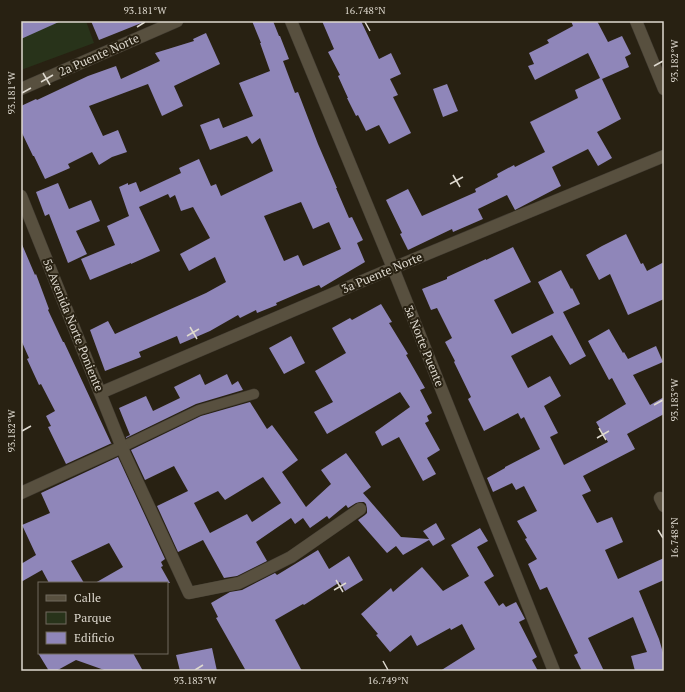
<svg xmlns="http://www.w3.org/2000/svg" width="685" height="692" viewBox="0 0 685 692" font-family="'PT Serif',serif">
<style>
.green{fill:#28331a}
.building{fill:#8f86b9;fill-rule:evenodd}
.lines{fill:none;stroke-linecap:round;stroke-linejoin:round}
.lane-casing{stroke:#423c32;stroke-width:11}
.street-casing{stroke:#423c32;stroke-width:13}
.lane{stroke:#58503f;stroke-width:10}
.street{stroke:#58503f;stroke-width:12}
.ticks{fill:none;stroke:#ded9cf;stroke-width:1.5}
.labels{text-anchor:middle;stroke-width:4;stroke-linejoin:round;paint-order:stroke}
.street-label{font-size:12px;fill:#ded9cf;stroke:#282112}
.neatline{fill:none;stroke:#ded9cf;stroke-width:1.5}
.ticks-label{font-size:10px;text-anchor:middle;fill:#ded9cf}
</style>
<rect width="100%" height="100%" fill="#282112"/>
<!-- green -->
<path class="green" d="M21 21H86L94 43 21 70Z"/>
<!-- building -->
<path class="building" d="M21 21H61L21 39Z
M91 21H144V22L99 40Z
M252 21H273L279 36H280L289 59 283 61 295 93 298 92 318 144 337 188H336L349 218 352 217 363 240 357 243 365 262 321 288 319 285 304 291 276 303 277 305 257 313 256 310 240 318 238 315 210 331 180 344 177 336 139 352 141 357 105 371 90 330 108 321 115 334 206 293 226 282 215 257 189 271 180 254 210 238 193 207 181 211 175 195 170 198 168 194 139 207 160 251 131 264V263L90 280 81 259 115 245 107 226 129 216 119 187 128 183V185L136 182 140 192 181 173 179 168 199 159 211 186 216 184 221 196 273 171 260 138 252 144 247 136 210 150 200 125 219 118 223 128 253 116 239 83 270 71 260 43H261ZM301 202 313 229 329 222 341 249 303 266 298 255 284 261 264 216Z
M322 21H361L379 59 391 53 401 74 390 79 398 95 393 97 411 133 389 144 379 125 366 131 358 115 356 116 347 98H348L338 76 340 75 328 52 334 49Z
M571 21H597L608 42 622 36 631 54 625 57 629 67 602 79 621 119 597 132 612 158 598 166 588 149 552 167 561 186 515 210 507 195 478 209 483 219 453 232 452 229 408 250 400 234 402 233 386 200 408 189 422 216 476 192 475 189 498 177 497 174 514 165 515 167 545 152 530 122 578 98 575 90 600 78 588 53 535 80 528 66 534 64 529 53 549 43 547 40 573 26Z
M206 33 220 64 174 86 183 106 162 116 148 84 89 106 103 136 118 130 127 152 112 157 99 165 92 152 68 164 70 168 45 179 34 156H33L21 131V106L36 99 37 100 88 76 116 66 121 79 160 61 155 53 194 41 193 39Z
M447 84 458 111 443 117 433 89Z
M58 183 69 209 91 200 100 221 76 231 87 254 68 263 49 214 45 216 36 192Z
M626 234 641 264 643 263 647 271 664 262V299L628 315 610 274 599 280 586 255 602 246Z
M21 242 35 275 36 274 49 309 48 310 63 342H64L111 443H112L66 464 48 427 51 426 46 416 55 411 41 384 39 385 27 359 29 358 21 340Z
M513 247 531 282 494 300 512 334 554 313 538 282 561 270 571 289 572 288 580 304 563 312 586 356 570 365 552 335 511 356 528 388 550 376 561 396 544 406 558 433 550 437 564 465 608 442 596 422 626 404 612 378 609 380 588 341 609 329 623 353 624 352 628 359 656 346 663 362 633 375 650 405 664 397V414L627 434 635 449 583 476 591 491 582 495 597 523 612 517 623 542 605 550 618 579 664 558V580L639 591 659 639 664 656V671H635L631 656 647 652 633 617 588 638 604 671H582L574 655 578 653 547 587 540 590 528 564 537 559 525 539 527 538 517 521 537 511 524 486 516 490 512 483 493 492 487 478 505 468V467L540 449 524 417 521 419 518 413 484 431 468 399 471 397 454 362 455 361 445 342 452 338 437 308 431 310 422 289 447 279V277L486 259V260Z
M381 304 392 322 389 323 408 354 406 355 425 388 420 390 432 413 427 416 429 421 425 423 440 450 427 458 436 474 423 481 399 437 382 446 375 432 410 407 400 392 327 434 314 412 333 402 315 371 346 353 332 328 350 318 352 320Z
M291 336 305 363 284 374 269 348Z
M200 374 205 385 227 374 232 385 238 381 243 390 196 404 126 438V437L130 435 119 408 146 396 153 411 180 398 174 387Z
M250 402 267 429 272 425 298 460 282 472 306 507 331 484 321 470 346 453 371 487 363 493 401 537 429 539 423 531 436 523 445 539 433 546 429 540 403 555 396 546 387 553 358 520 365 515 367 513V509L366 504 364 502H360L356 503 348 508 346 505 329 519 327 516 310 528 303 518 295 524 291 518 256 542 267 561 237 576 224 578 203 540 178 552 157 506 188 491 174 466 145 480 131 450 201 416ZM263 477 281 503 252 522 247 514 210 533 194 503 218 491 225 500Z
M118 457 165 559 161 562 163 566 161 567 170 583H95L123 567 109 543 71 561 84 583H49L42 570 21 582V564L36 555 22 525 50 513 41 493Z
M480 528 488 541 477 547 494 576 484 582 499 606 503 603 506 607 516 602 525 619 519 622 537 657 532 660 538 671H440L475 649 462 624 451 630 450 628 417 646 411 635 390 652 376 635 378 634 361 614 391 588 393 592 422 567 443 591 469 576 451 545Z
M318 550 329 569 349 556 363 580 345 591 340 582 304 605 303 604 275 620 302 671H246L216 618 218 617 211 603 230 592 242 590 275 573 277 575Z
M212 648 217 671H180L176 655Z
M38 653H133L143 671H107L76 660 56 671H49Z"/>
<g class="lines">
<defs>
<path id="lane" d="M122 447 199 410 254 394"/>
<path id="street" d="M291 21 393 268 554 671
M636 21 664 89
M21 89 177 21
M21 196 125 455 189 593 239 583 291 557 360 509
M100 393 393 268 664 156
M21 493 122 447
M660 498 664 506"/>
</defs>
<!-- lane casing -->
<use href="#lane" class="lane-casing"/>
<!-- street casing -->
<use href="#street" class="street-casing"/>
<!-- lane -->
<use href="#lane" class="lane"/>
<!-- street -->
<use href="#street" class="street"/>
</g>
<!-- ticks -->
<path class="ticks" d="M365 22 370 31M137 27 145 22M654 66 663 61M43 73 50 85M41 82 53 75M22 93 31 88M453 175 460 187M450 184 463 177M190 327 197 339M187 336 199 329M654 405 663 400M599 428 606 440M22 431 31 426M597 438 609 431M658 530 663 538M336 580 343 592M334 590 346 583M383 661 388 670M195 670 203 665"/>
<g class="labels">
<!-- street labels -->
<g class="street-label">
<text transform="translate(99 55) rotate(-24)" y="4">2a Puente Norte</text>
<text transform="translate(382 273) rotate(-23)" y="4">3a Puente Norte</text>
<text transform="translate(73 325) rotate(68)" y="4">5a Avenida Norte Poniente</text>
<text transform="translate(424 346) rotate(68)" y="4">3a Norte Puente</text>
</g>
</g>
<!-- border -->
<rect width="685" height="692" fill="none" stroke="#282112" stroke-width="44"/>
<!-- legend -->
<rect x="38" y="582" width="130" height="72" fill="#282112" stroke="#716b5e"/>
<rect x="46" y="595" width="20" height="6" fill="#58503f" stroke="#716b5e"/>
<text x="74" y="602" font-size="12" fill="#ded9cf">Calle</text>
<rect x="46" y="612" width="20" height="12" fill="#28331a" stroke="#716b5e"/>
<text x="74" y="622" font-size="12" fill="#ded9cf">Parque</text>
<rect x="46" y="632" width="20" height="12" fill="#8f86b9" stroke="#716b5e"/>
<text x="74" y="642" font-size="12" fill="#ded9cf">Edificio</text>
<rect x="22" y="22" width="641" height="648" class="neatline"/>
<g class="ticks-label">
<text x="145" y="14">93.181°W</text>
<text x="365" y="14">16.748°N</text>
<text transform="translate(674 61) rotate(-90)" y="4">93.182°W</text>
<text transform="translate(11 93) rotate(-90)" y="4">93.181°W</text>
<text transform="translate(674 400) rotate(-90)" y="4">93.183°W</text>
<text transform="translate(11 431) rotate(-90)" y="4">93.182°W</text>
<text transform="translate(674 538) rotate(-90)" y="4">16.748°N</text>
<text x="195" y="684">93.183°W</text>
<text x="388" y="684">16.749°N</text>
</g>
</svg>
